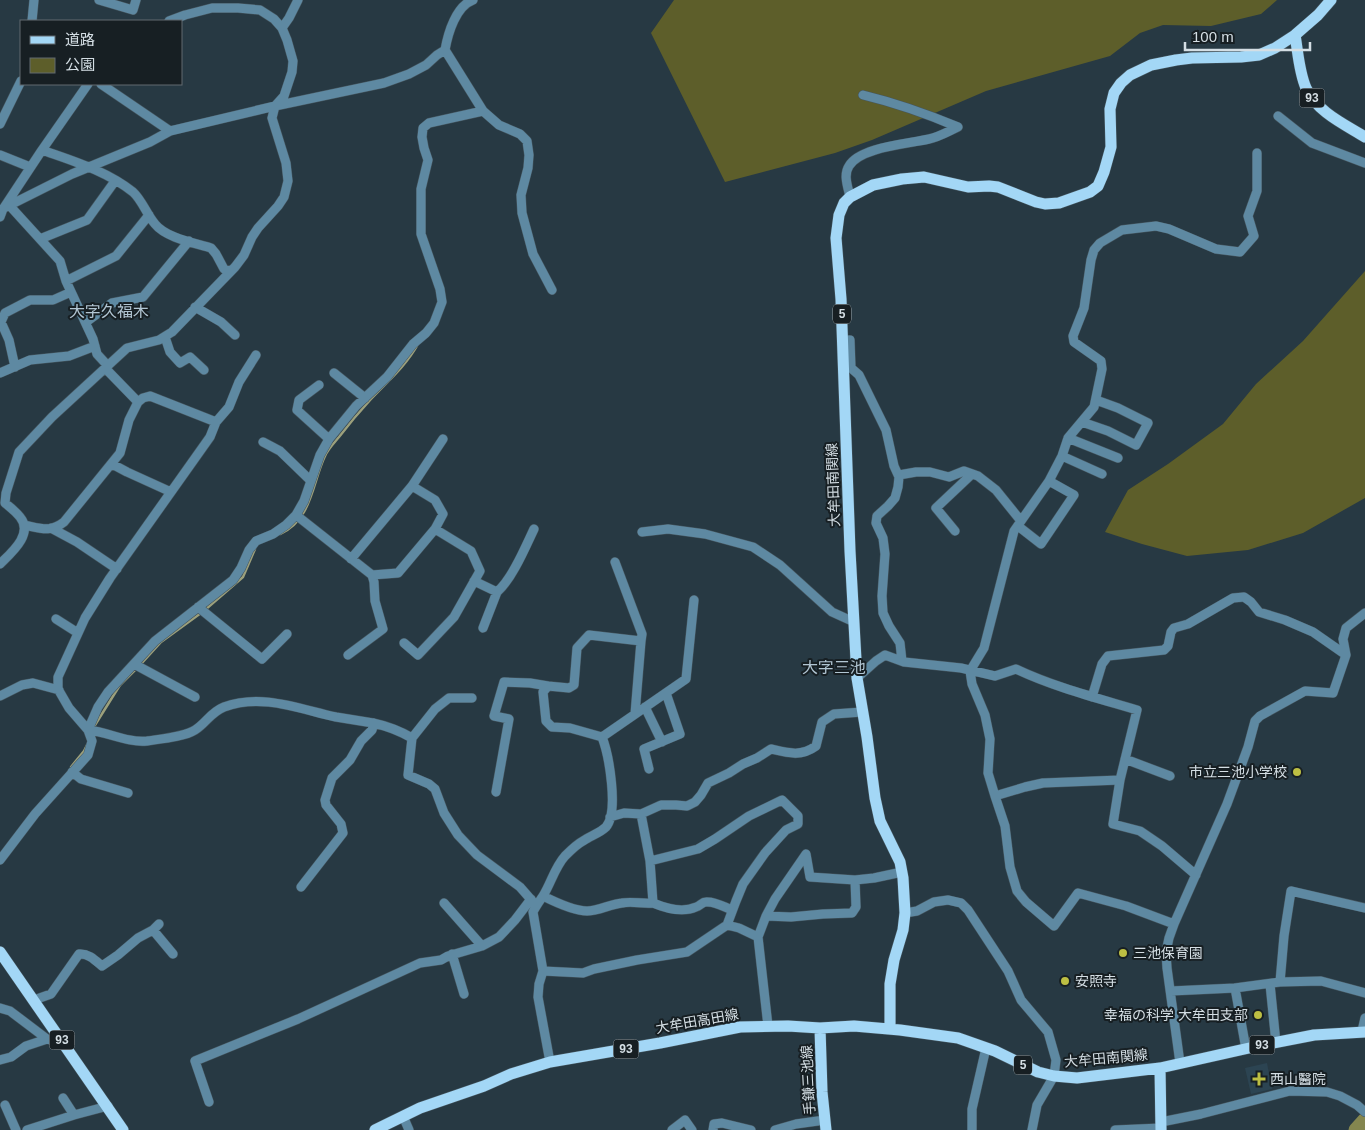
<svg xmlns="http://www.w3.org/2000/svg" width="1365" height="1130" viewBox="0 0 1365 1130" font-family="Helvetica,'Noto Sans JP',sans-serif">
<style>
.built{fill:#2c4452}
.green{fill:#5d5e2a}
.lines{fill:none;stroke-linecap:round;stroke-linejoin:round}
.stream{stroke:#9ca07c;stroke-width:2.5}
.river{stroke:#84864f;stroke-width:15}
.minor-casing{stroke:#465760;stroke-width:10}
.major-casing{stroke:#465760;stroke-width:12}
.minor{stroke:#5e89a2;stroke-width:9}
.major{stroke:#a3d7f6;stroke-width:11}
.poi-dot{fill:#bdbf43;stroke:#171f23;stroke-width:2}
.labels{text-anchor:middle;stroke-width:4;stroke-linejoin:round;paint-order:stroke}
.shield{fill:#171f23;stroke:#9ba5aa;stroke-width:1}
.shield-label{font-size:12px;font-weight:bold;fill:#d4dee4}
.street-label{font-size:14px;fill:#d4dee4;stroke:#171f23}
.poi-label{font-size:14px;fill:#d4dee4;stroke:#171f23;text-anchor:start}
.quarter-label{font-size:16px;fill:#b1c5d2;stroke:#171f23}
</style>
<rect width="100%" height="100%" fill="#273943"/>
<!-- built -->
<path class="built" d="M1267 1063 1272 1089 1251 1094 1245 1068Z"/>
<!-- green -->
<path class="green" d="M674 0H1277L1261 14 1211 26 1163 25 1140 33 1110 56 986 91 872 140 835 153 725 182 651 33Z
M1365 271V498L1303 533 1248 550 1187 556 1142 544 1105 532 1128 490 1168 464 1223 424 1256 384 1303 341Z"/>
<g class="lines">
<!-- stream -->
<path class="stream" d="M280 534C312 520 312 483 325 456 328 449 334 443 339 437 349 424 360 411 371 399 388 381 406 366 418 344
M206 609 243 577 255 549
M141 664 161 642 201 613
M95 725 120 685 137 668
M71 767 84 751 87 745"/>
<!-- river -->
<path class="river" d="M1356 1130 1365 1120"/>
<defs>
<path id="minor" d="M99 0 133 10 136 0
M473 0C456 6 448 33 445 50L483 111 499 125 520 134 527 141 529 155 528 168 521 195 522 213 533 254 552 290
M32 21 34 0
M282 28 289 18 298 0
M101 84 170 131
M1278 116 1312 143 1365 163
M0 124 21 81
M42 150C73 161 107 171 133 192 142 200 147 215 155 224 166 238 195 243 211 248L216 254 224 269 230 271
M0 155 30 167
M850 197C848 187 843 175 849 166 860 147 908 144 929 139 939 137 949 131 958 127 927 114 896 103 863 95
M9 205 60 261 66 281 93 339 97 354 108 366
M0 210 72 174 150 142 170 131 275 106 384 83 409 74 426 65 437 55 445 50
M0 217 3 209 42 150 88 84
M40 239 87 220 115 181
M66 281 116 256 149 215
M195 307 221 322 235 335
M86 322 112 303 143 297 189 241
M165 337 170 352 180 363 190 357 204 370
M843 340H850L851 368 859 375 886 430 894 466 899 477 898 487 895 498 888 506 877 516 876 523 883 538 885 554 882 596 883 613 889 626 900 643 902 661
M15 367 9 340 1 322 5 313 30 300H53L71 292
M105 368 138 402
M0 373 30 360 69 356 95 346
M334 373 365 398
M319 385 299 400 297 410 329 439
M216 422 229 407 239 382 256 355
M1082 422 1108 431 1136 445 1148 423 1118 408 1096 400
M1068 438 1118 458
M263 442 280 451 311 481
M1062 456 1102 474
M112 464 127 472 171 492
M899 475 916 472H930L949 477 964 471 978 476 996 490 1021 521
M296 515 372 575 398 573 435 529
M1018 526 1041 544 1074 495 1049 481
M51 528 77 542 117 569
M955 531 936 508 972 474
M642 532 668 529 705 534 753 547 780 565 832 612 854 622
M351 559 412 486 443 439
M615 562 642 634 641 641
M0 564C11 553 34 534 20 517 16 512 10 507 5 503L6 493 19 452 52 417 127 348 159 340 172 332 235 267 244 255 252 237 258 228 278 206 284 197 288 181 286 163 272 118 275 106 284 96 292 72 293 61 287 40 282 28 274 19 260 10 238 8H212L185 15 169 21
M474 581 497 592 483 628
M497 592C512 579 525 548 534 529
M198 607 262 659 287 634
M56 619 78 633
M404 643 418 655 454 617 480 571 471 551 435 529 443 514 435 500 412 486
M348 655 383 629 375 601 374 582 372 575
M134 664 195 697
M857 678 876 661 885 655 904 662 961 668 995 676 1016 669C1054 687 1097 698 1137 710L1120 780 1043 783 1025 787 995 796 1005 826 1010 867 1017 891 1026 902 1054 926 1078 893 1126 906 1174 924
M0 696 22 685 33 683 59 690
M1092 697 1102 664 1108 656 1164 650 1168 646 1171 632 1174 628 1188 624 1233 598 1244 597 1251 602 1259 612 1285 620 1313 632 1346 655
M472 698H449L435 709 412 738 408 775 429 784 435 789 444 813 458 835 477 855 520 887 534 903
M645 707 662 742
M88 730 98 707 108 692 155 641 233 580 241 568 249 550 256 541 273 534 286 525 296 515 304 501 320 455 329 439 356 406 387 377 413 344 426 333 434 323 442 302 440 289 421 234V189L428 160 424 148 422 137 423 128 429 123 483 111
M88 730C108 732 127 743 147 741 160 739 184 737 195 730 206 723 211 712 224 707 262 693 299 709 336 717 348 719 361 721 373 723 387 726 400 731 412 738
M602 737 686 679 694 600
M1125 759 1170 776
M649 769 644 749 680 734 666 693
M72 772 81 779 128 793
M1120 780 1113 824 1140 831 1162 846 1196 875
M496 792 509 719 494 716 504 682 530 683 548 686
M995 796 988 773 990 739 985 715 972 684 970 671 984 648 1014 531 1049 481 1062 456 1068 438 1094 407 1102 369 1101 361 1074 342 1073 336 1084 308 1091 260 1094 250 1100 243 1122 230 1156 226 1169 229 1216 249 1240 252 1254 236 1248 216 1257 191V153
M610 817 624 813 641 814 661 805H676L687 806 695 802 701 795 708 783 729 773 743 764 757 758 771 749C788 753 801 757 816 746L822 722 834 714 862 712
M0 860 35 814 88 755 92 741 88 730 69 708 58 689V677L85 618 110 578 210 437 216 422 150 396 143 398 138 402 129 420 120 453 64 522C50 533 40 528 24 525
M301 887 343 833 341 824 326 805 325 800 332 778 350 760 361 741 372 730 374 723
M543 896C555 902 574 911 587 911 598 911 611 904 622 903 632 901 642 904 653 903L650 861
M444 903 482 946
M653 903C665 908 683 913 696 907 700 906 702 902 706 902 715 901 724 907 732 910
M905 913 917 911 934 902 948 900 961 903 968 910 1008 971 1021 1000 1048 1032 1056 1060 1054 1076 1037 1105 1032 1130
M766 916 775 899 806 854 810 877 855 880
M727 925 739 928 758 937 766 916 791 917 823 914 852 913 856 907 855 880 874 878 902 872
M153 930 173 954
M758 937 768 1026
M452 954 464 994
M543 971 583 973 594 969 637 960 687 952 727 925 736 901 743 884 765 853 786 830 798 824V816L782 800 749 816 715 839 698 849 650 861 641 814
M1280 982 1284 936 1291 891 1365 908
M1270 984 1276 1043
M1235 988 1246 1049
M1171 991 1235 988 1280 982 1321 981 1365 993
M34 1000 51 994 79 954C88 953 95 960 102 966L118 955 138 938 153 930 159 924
M0 1008 10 1011 47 1039 64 1044
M1362 1031 1365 1018
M0 1060 11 1057 26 1046 47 1039
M550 1062 538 997 539 984 543 971 533 912C536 906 539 902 543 896 551 883 555 867 565 856 570 851 577 844 583 841 590 836 600 833 606 827 619 812 609 755 602 737L570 728 552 727 546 721 543 692 548 686 569 688 574 685 577 648 589 635 641 641 635 714
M1180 1063 1167 968 1166 952 1169 938 1174 924 1227 804 1248 747 1255 721 1260 716 1305 691 1333 693 1346 655 1343 639 1346 628 1365 613
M63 1098 74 1115
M209 1102 195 1061 298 1019 420 963 441 960 448 956 482 946 499 937 515 920 531 899
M5 1105 16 1130
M403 1116 409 1130
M1161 1122 1201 1114 1290 1091 1327 1092 1340 1096 1357 1105 1365 1112
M27 1130 74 1115 108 1106
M672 1130 685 1120 692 1130
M713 1130 714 1124 722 1123 751 1130
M775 1130 796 1124 825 1120
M972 1130V1109L986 1048
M1115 1130 1161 1128"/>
<path id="major" d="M1295 35C1298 52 1299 72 1306 88 1317 112 1344 124 1365 137
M0 952 123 1130
M820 1028 822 1092 826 1130
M890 1029V984L894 960 903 930 905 913 903 878 900 862 880 821 875 798 867 737 857 678 850 551 841 299 836 238 839 215 844 203 850 197 873 185 902 179 924 177 968 187 989 186 998 187 1036 202 1045 204 1059 203 1090 192 1098 186 1104 172 1111 147 1110 109 1114 93 1121 83 1130 75 1151 65 1176 60 1192 58 1241 57 1259 55 1275 48 1295 35 1318 15 1331 0
M1160 1068 1161 1130
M375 1130 420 1108 484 1086 511 1074 550 1062 660 1043 740 1027 788 1026 820 1028 854 1026 900 1030 958 1038 995 1051 1038 1072 1054 1076 1077 1078 1160 1068 1258 1046 1314 1035 1365 1032"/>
</defs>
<!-- minor casing -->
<use href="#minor" class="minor-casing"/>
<!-- major casing -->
<use href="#major" class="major-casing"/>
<!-- minor -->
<use href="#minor" class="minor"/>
<!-- major -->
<use href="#major" class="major"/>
</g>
<!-- markers -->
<g class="poi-dot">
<circle cx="1297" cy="772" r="5"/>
<circle cx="1123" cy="953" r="5"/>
<circle cx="1065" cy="981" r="5"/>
<circle cx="1258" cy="1015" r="5"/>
<path d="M1256.5 1071.5h5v5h5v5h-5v5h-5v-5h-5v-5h5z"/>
</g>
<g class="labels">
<!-- shield labels -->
<g class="shield">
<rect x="1299.5" y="88.5" width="25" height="19" rx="4"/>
<rect x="833" y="304.5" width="18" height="19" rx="4"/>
<rect x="49.5" y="1030.5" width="25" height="19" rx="4"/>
<rect x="1249.5" y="1035.5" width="25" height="19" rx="4"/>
<rect x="613.5" y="1039.5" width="25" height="19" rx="4"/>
<rect x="1014" y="1055.5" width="18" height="19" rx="4"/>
</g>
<g class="shield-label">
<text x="1312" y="102">93</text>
<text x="842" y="318">5</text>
<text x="62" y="1044">93</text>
<text x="1262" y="1049">93</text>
<text x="626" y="1053">93</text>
<text x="1023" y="1069">5</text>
</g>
<!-- street labels -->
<g class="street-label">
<text transform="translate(833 485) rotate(-92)" y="5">大牟田南関線</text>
<text transform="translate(697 1021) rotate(-10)" y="5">大牟田高田線</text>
<text transform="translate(1106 1058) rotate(-5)" y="5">大牟田南関線</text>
<text transform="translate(808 1080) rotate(-93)" y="5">手鎌三池線</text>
</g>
<!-- poi labels -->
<g class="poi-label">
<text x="1287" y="777" text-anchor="end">市立三池小学校</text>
<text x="1133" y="958">三池保育園</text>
<text x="1075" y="986">安照寺</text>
<text x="1248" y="1020" text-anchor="end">幸福の科学 大牟田支部</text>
<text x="1270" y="1084">西山醫院</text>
</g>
<!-- quarter labels -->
<g class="quarter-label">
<text x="109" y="317">大字久福木</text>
<text x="834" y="673">大字三池</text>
</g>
</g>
<!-- legend -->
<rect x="20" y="20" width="162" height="65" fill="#171f23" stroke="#636b70"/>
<rect x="30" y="36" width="25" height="8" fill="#a3d7f6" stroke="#636b70"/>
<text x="65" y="45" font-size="15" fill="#d4dee4">道路</text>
<rect x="30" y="58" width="25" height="15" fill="#5d5e2a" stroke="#636b70"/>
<text x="65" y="70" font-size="15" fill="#d4dee4">公園</text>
<!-- scale -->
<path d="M1185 42v8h125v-8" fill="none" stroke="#d4dee4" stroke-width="2.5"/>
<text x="1192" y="42" font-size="15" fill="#d4dee4" stroke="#171f23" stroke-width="4" paint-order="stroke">100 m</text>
</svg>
